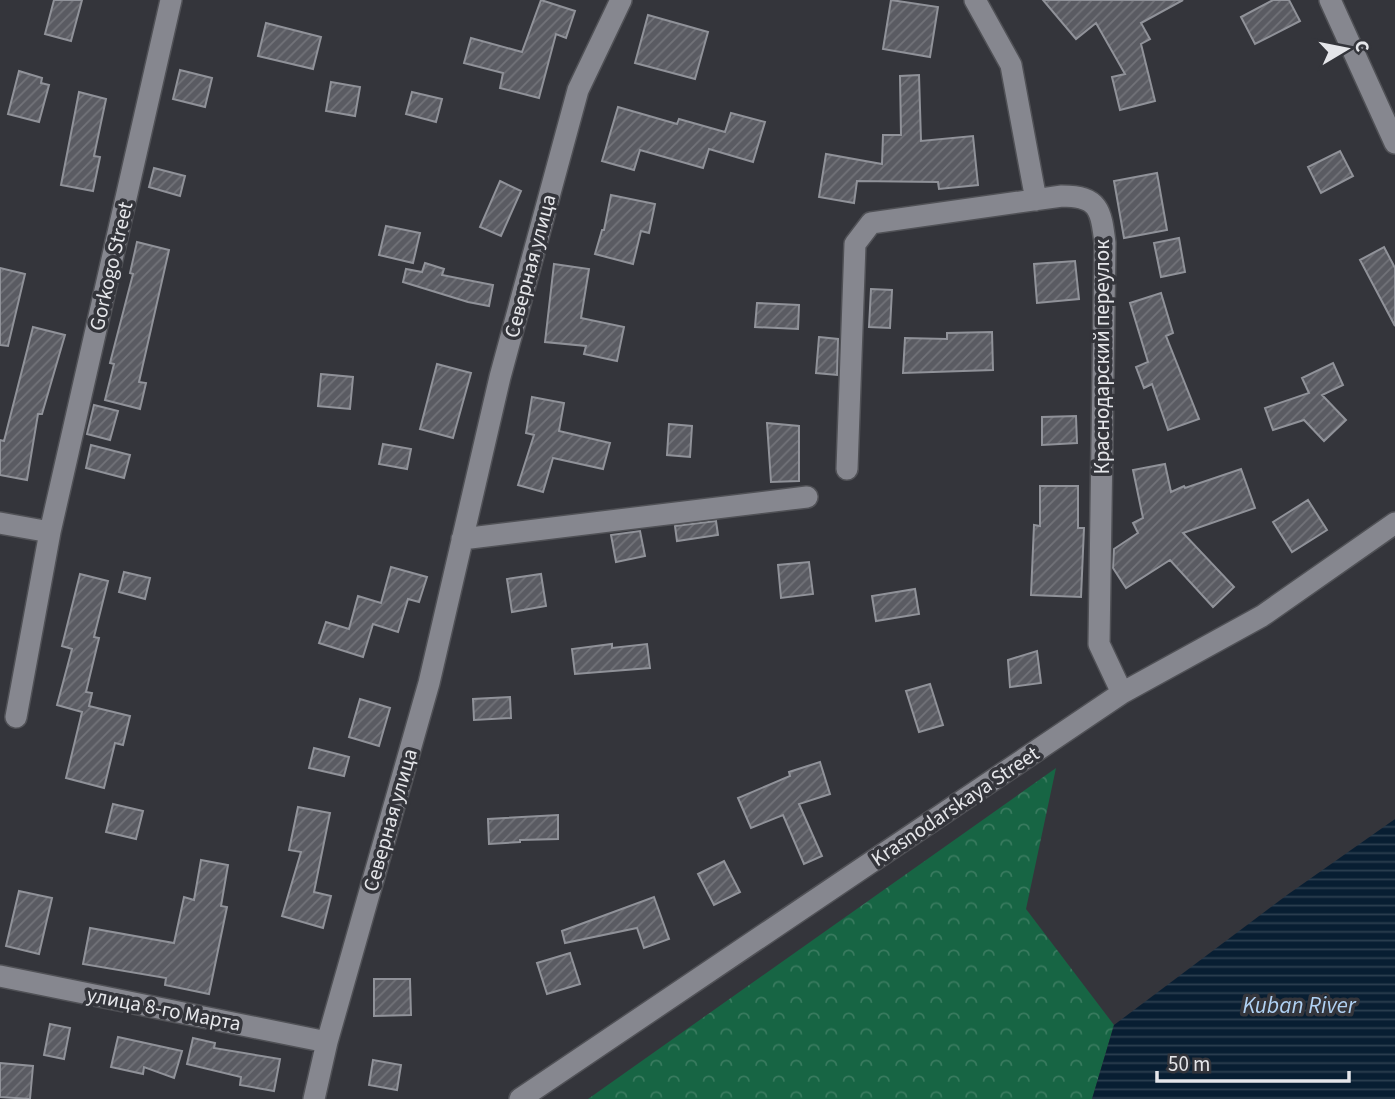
<svg xmlns="http://www.w3.org/2000/svg" width="1395" height="1099" viewBox="0 0 1395 1099" font-family="'Source Sans 3',sans-serif">
<style>
.park{fill:url(#park-crowns)}
.water{fill:url(#water-rules)}
.building{fill:url(#building-hatch);stroke:#909299;stroke-width:2}
.lines{fill:none;stroke-linecap:round;stroke-linejoin:round}
.minor-casing{stroke:#505156;stroke-width:24}
.minor{stroke:#86878f;stroke-width:21}
.labels{text-anchor:middle;stroke-width:7;stroke-linejoin:round;paint-order:stroke}
.street-label{font-size:21px;fill:#e5e6ea;stroke:#34353b}
.water-label{font-size:23px;font-style:italic;fill:#b0d1f3;stroke:#34353b}
</style>
<defs>
<pattern id="park-crowns" width="20" height="18" patternUnits="userSpaceOnUse" patternTransform="scale(1.75)"><rect width="20" height="18" fill="#176544"/><path d="M2 6a3 3 0 1 1 6 0M12 15a3 3 0 1 1 6 0" fill="none" stroke="#397b5f"/></pattern>
<pattern id="water-rules" width="6" height="5" patternUnits="userSpaceOnUse" patternTransform="scale(1.75)"><rect width="6" height="5" fill="#081e32"/><path d="M0 2.5h6" fill="none" stroke="#2c3f50"/></pattern>
<pattern id="building-hatch" width="6" height="6" patternUnits="userSpaceOnUse" patternTransform="scale(1.75)"><rect width="6" height="6" fill="#5a5b62"/><path d="M-1 1l2-2M0 6l6-6M5 7l2-2" fill="none" stroke="#727379"/></pattern>
</defs>
<rect width="100%" height="100%" fill="#34353b"/>
<!-- park -->
<path class="park" d="M1056 768 1026 909 1114 1025 1092 1099H588Z"/>
<!-- water -->
<path class="water" d="M1395 819V1099H1092L1114 1025 1287 895Z"/>
<!-- building -->
<path class="building" d="M54 0H82L71 41 45 34Z
M541 0 575 11 566 38 556 34 539 98 500 88 503 73 464 63 471 38 522 52Z
M891 0 938 7 930 57 883 49Z
M1043 0H1183L1141 23 1150 39 1141 44 1155 101 1120 110 1112 77 1125 74 1096 23 1076 39Z
M1273 0H1289L1300 21 1255 44 1241 17Z
M648 15 708 32 695 79 635 63Z
M266 23 321 37 313 69 258 56Z
M180 70 212 78 205 107 173 99Z
M19 71 42 78 41 83 49 85 39 122 8 114Z
M919 75 921 141 973 136 978 185 939 189 938 182 857 181 854 203 819 197 826 154 882 164 883 135H901L900 76Z
M331 82 360 87 355 116 326 111Z
M79 92 106 99 94 156 100 157 93 191 61 185Z
M412 92 442 99 436 122 406 114Z
M618 107 677 124 679 119 725 132 731 113 765 122 753 162 709 149 703 168 640 150 634 170 602 161Z
M1340 151 1353 176 1321 193 1308 167Z
M154 168 185 176 180 196 149 187Z
M1157 173 1167 230 1124 238 1114 181Z
M500 181 521 191 501 236 480 227Z
M611 195 655 204 649 233 641 231 633 264 595 254 602 230H604Z
M386 226 420 233 413 263 379 255Z
M1179 238 1185 272 1161 277 1154 243Z
M137 242 169 250 139 382 146 383 140 409 105 400 114 364 110 363 133 274 130 273Z
M1384 247 1395 268V326L1360 260Z
M1075 261 1079 299 1037 303 1034 264Z
M425 263 444 269 442 275 493 285 489 306 468 302 403 282 406 269 422 272Z
M554 264 589 269 581 318 624 327 617 361 584 354 586 346 545 342Z
M0 268 25 274 8 346 0 345Z
M871 289 892 290 890 328 869 327Z
M1161 293 1173 333 1166 336 1199 419 1168 430 1152 384 1144 388 1136 367 1148 362 1130 303Z
M757 303 799 305 798 329 755 327Z
M33 327 65 335 42 414H38L27 480 0 475V440L4 441Z
M992 332 993 370 903 373 905 338 947 339V333Z
M819 337 838 339 837 375 816 373Z
M1333 363 1343 385 1322 395 1346 420 1324 441 1304 420 1273 430 1265 408 1309 393 1302 378Z
M437 364 471 373 453 438 420 429Z
M321 374 353 377 350 409 318 406Z
M532 397 564 403 559 431 610 443 603 469 553 458 543 492 518 485 534 435 526 433Z
M94 405 118 411 110 440 87 434Z
M1076 416 1077 443 1042 445V417Z
M767 423 799 426V481L771 482Z
M669 424 692 426 690 457 667 455Z
M383 444 411 449 407 469 379 464Z
M91 445 130 455 124 478 86 468Z
M1165 464 1171 492 1184 486 1185 488 1241 469 1255 508 1183 533 1234 587 1213 607 1170 560 1126 588 1113 568 1114 549 1138 533 1133 523 1143 518 1133 470Z
M1040 486H1078V528H1084L1081 597 1031 595 1034 525 1040 526Z
M1308 500 1327 530 1292 552 1273 522Z
M716 521 718 535 677 541 675 526Z
M640 531 645 556 616 562 611 535Z
M809 562 813 594 781 598 778 565Z
M391 567 427 577 419 602 408 599 398 632 373 624 363 657 319 643 326 622 349 629 358 596 381 603Z
M124 572 150 578 145 599 119 592Z
M80 574 108 581 94 637 99 638 86 692 92 693 89 706 130 716 123 745 115 743 104 788 66 778 82 712 57 705 72 649 62 646Z
M541 574 546 606 512 612 507 579Z
M915 589 919 614 876 621 872 596Z
M612 644V648L647 644 650 668 575 674 572 649Z
M1037 651 1041 683 1010 687 1008 660Z
M930 684 943 725 919 732 906 691Z
M510 697 511 718 474 720 473 699Z
M360 699 390 708 379 746 349 737Z
M314 748 349 757 344 776 309 768Z
M820 762 830 794 799 804 822 856 804 864 783 815 751 828 738 798 790 776 789 772Z
M113 804 143 811 136 839 106 832Z
M298 807 330 813 314 892 331 896 323 928 282 916 301 852 289 850Z
M558 815V839L520 840V842L489 844 488 819Z
M201 860 228 865 221 906 227 907 209 994 165 985 166 978 83 964 90 928 174 943 184 897 194 900Z
M724 861 740 892 714 905 698 874Z
M19 891 52 898 39 954 6 946Z
M654 897 669 939 644 948 637 928 565 943 562 931Z
M570 953 580 984 547 994 537 963Z
M374 979H410L411 1015 374 1016Z
M50 1024 70 1028 64 1059 44 1055Z
M118 1037 182 1051 174 1078 144 1067 143 1074 111 1067Z
M193 1038 215 1043 214 1048 280 1059 274 1091 240 1085 241 1077 187 1064Z
M373 1060 401 1065 397 1090 369 1085Z
M0 1063 33 1066 30 1099 0 1097Z"/>
<g class="lines">
<defs>
<path id="minor" d="M975 0 1011 65 1036 200
M1330 0 1395 143
M847 469 855 244 871 223 1062 196C1099 196 1101 210 1105 243L1099 644 1122 693
M0 523 50 532
M462 539 807 497
M16 717 50 532 171 0
M0 976 327 1042
M314 1099 327 1042 429 683 500 377 578 90 621 0
M520 1099 1122 693 1262 616 1395 523"/>
</defs>
<!-- minor casing -->
<use href="#minor" class="minor-casing"/>
<!-- minor -->
<use href="#minor" class="minor"/>
</g>
<g class="labels">
<!-- street labels -->
<g class="street-label">
<text transform="translate(111 266) rotate(-77)" y="7">Gorkogo Street</text>
<text transform="translate(530 266) rotate(-75)" y="7">Северная улица</text>
<text transform="translate(1102 357) rotate(-90)" y="7">Краснодарский переулок</text>
<text transform="translate(955 806) rotate(-34)" y="7">Krasnodarskaya Street</text>
<text transform="translate(390 820) rotate(-74)" y="7">Северная улица</text>
<text transform="translate(164 1009) rotate(11)" y="7">улица 8-го Марта</text>
</g>
<!-- water labels -->
<g class="water-label">
<text x="1299" y="1013">Kuban River</text>
</g>
</g>
<!-- north arrow -->
<g transform="translate(1346 49) rotate(80)" stroke="#34353b" stroke-width="5" paint-order="stroke">
<path d="M0-5L12 26L0 18L-12 26Z" fill="#e5e6ea"/>
<text y="-10" font-size="19" font-weight="bold" text-anchor="middle" fill="#e5e6ea">С</text>
</g>
<!-- scale -->
<path d="M1157 1071v10h192v-10" fill="none" stroke="#e5e6ea" stroke-width="3.5"/>
<text x="1168" y="1071" font-size="21" fill="#e5e6ea" stroke="#34353b" stroke-width="5" paint-order="stroke">50 m</text>
</svg>
